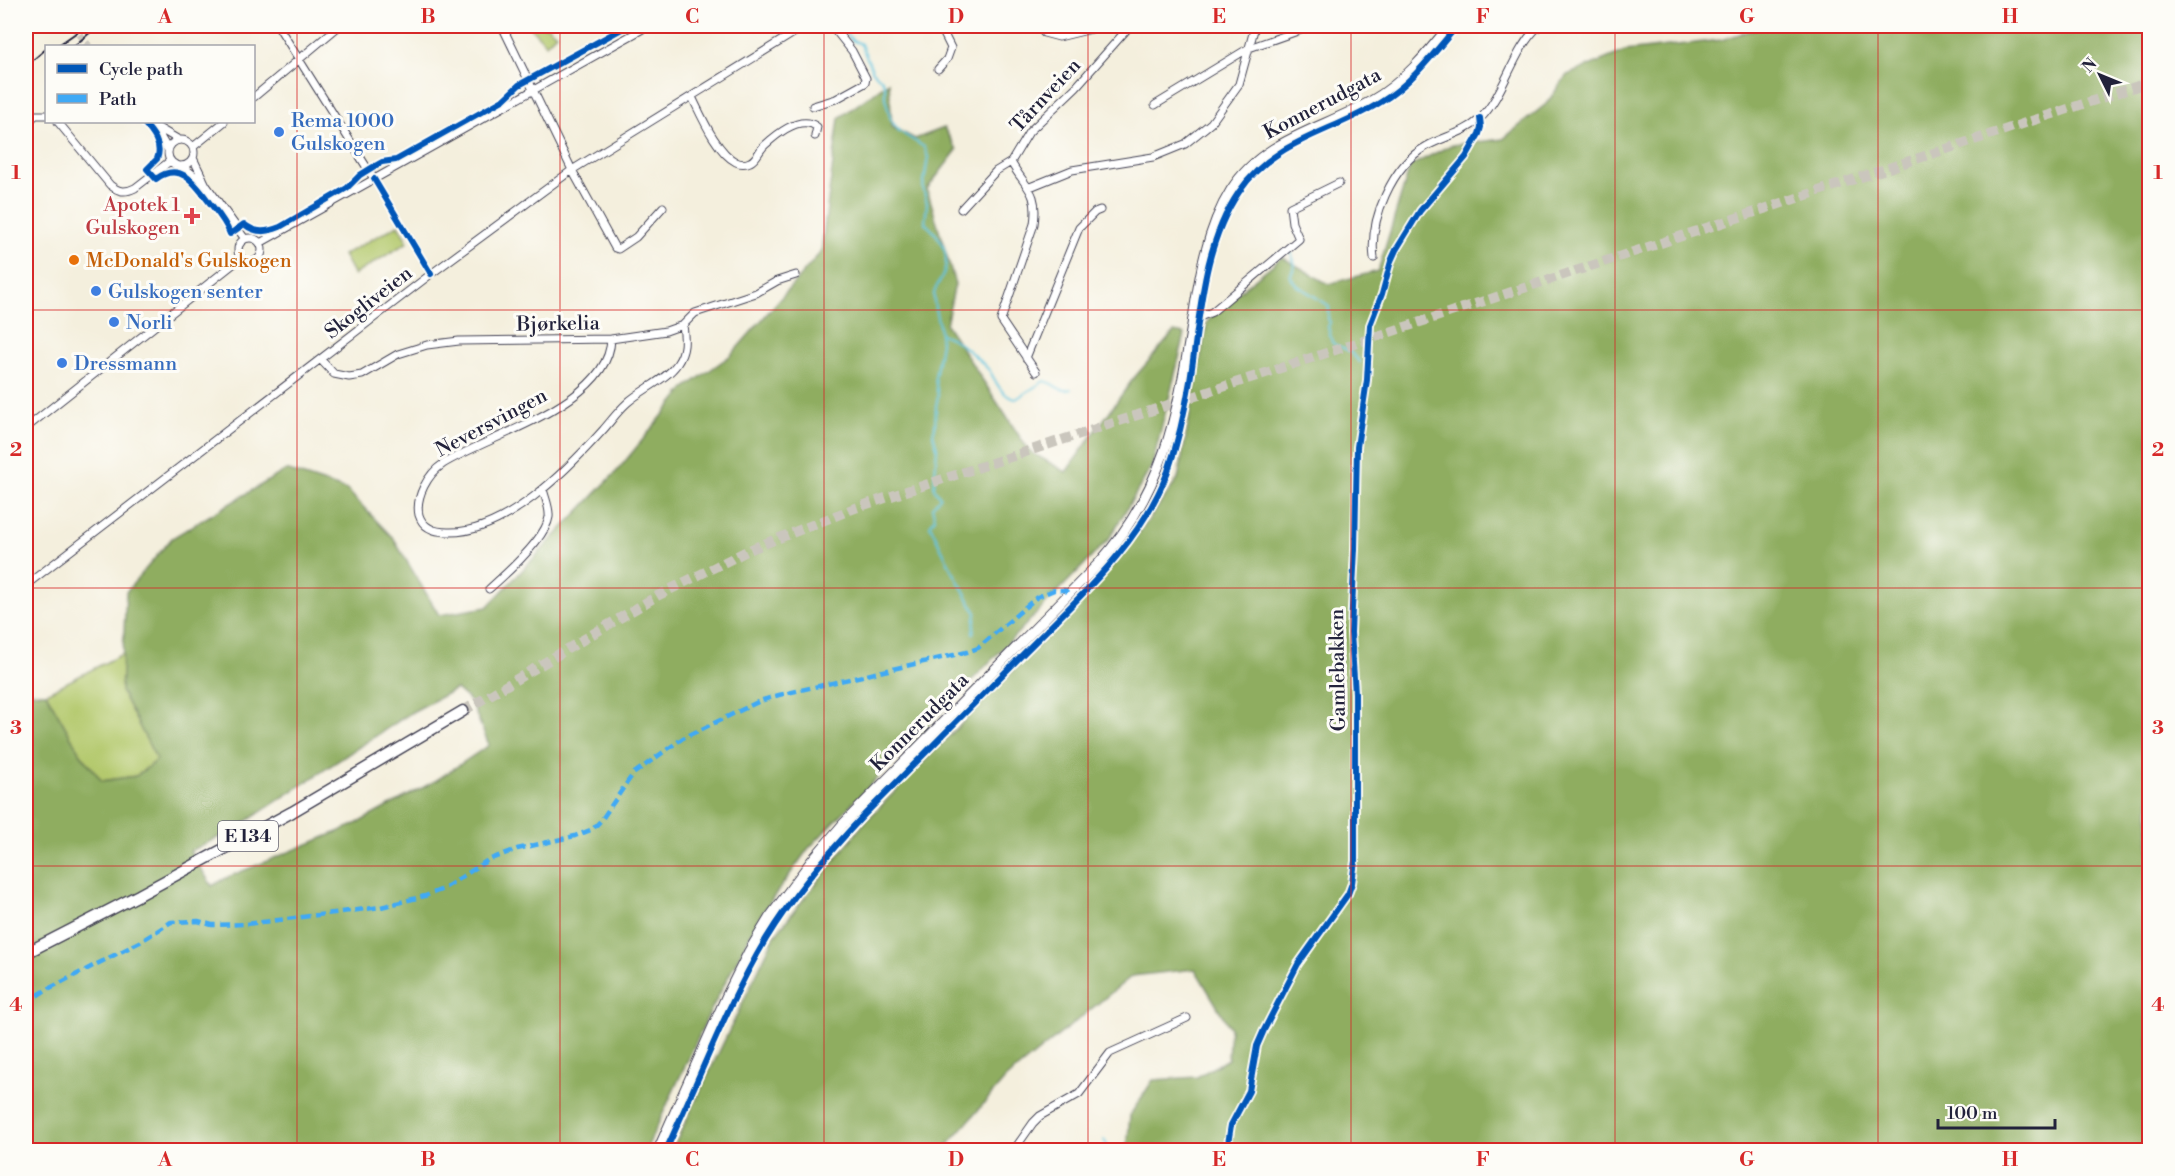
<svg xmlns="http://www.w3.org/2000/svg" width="2175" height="1176" viewBox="0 0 2175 1176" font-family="'Libre Bodoni',serif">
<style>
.green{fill:#b4c96d;stroke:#6b7654;stroke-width:1.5}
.forest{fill:#8fad60;stroke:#58684e;stroke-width:1.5;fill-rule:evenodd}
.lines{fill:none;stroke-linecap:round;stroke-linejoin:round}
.stream{stroke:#61c5df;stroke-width:2}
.minor-tunnel{stroke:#cac6bd;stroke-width:7;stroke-dasharray:7 3.5;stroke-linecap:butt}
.trunk-tunnel{stroke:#cac6bd;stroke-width:10;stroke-dasharray:10 5;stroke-linecap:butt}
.minor-casing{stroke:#424153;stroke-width:9}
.secondary-casing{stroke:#424153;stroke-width:11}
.trunk-casing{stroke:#424153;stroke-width:13}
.minor{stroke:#fff;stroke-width:7}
.secondary{stroke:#fff;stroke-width:9}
.trunk{stroke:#fff;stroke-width:10}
.rail{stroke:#22223b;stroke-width:2}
.quiet{stroke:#3fa9f5;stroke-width:4.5;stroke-dasharray:9 4.5;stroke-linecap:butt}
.cycleway-casing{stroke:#fdfcf7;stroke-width:10}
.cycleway{stroke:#0057b8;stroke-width:6}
.grid{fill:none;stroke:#d62828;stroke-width:1.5;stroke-opacity:0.55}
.shop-dot{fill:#3f7fe0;stroke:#fdfcf7;stroke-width:2}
.health-dot{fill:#e0444e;stroke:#fdfcf7;stroke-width:2}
.food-dot{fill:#e8710a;stroke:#fdfcf7;stroke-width:2}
.labels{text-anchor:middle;stroke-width:6;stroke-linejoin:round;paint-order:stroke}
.shield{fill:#fdfcf7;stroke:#646373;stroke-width:1.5}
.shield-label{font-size:18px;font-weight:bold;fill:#22223b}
.street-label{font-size:20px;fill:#22223b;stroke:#fdfcf7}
.shop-label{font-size:20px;fill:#366cbe;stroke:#fdfcf7;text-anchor:start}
.health-label{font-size:20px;fill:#be3a42;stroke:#fdfcf7;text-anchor:end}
.food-label{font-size:20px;fill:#c56008;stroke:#fdfcf7;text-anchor:start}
.neatline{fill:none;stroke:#d62828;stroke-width:2}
.grid-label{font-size:20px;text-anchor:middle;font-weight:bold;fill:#d62828}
</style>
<rect width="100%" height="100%" fill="#fdfcf7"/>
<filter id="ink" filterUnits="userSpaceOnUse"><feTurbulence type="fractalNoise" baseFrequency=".0167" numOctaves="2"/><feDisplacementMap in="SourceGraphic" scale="12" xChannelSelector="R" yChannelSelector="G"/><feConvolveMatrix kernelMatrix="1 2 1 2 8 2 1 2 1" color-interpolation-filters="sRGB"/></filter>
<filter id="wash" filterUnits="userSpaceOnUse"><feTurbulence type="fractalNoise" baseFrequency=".008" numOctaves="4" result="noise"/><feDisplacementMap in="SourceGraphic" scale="24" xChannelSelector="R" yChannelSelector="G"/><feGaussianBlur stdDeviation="1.35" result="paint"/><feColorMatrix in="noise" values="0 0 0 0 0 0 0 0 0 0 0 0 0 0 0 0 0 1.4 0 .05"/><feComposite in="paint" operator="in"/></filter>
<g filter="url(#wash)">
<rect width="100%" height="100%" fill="#f4efdd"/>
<!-- green -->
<path class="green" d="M532 26H547L556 34 546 44 530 27Z
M398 225 408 242 354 275 343 255Z
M124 653 121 691 157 760 136 776 102 781 80 753 46 693Z"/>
<!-- forest -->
<path class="forest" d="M1764 26H2149V1150H1127L1130 1115 1153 1080 1197 1077 1228 1059 1230 1028 1195 969 1132 976 1006 1078 946 1147 928 1150H672L775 935 864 823 1094 588 1142 529 1178 479 1207 322 1224 304 1282 257 1328 284 1378 271 1410 166 1451 145 1503 139 1546 104 1567 75 1625 51 1721 40Z
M889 82 892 127 915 139 944 128 957 150 927 189 955 284 946 324 1029 451 1066 472 1133 379 1174 332 1185 334 1152 466 1109 539 808 849 760 916 709 1014 646 1150H26V692L46 693 80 753 102 781 136 776 157 760 121 691 126 592 172 538 286 470 347 490 393 538 439 615 487 607 617 471 685 388 731 355 821 252 839 118ZM456 689 471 702 489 745 435 781 352 826 228 877 212 886 190 851 232 831 412 712Z"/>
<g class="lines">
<!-- stream -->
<path class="stream" d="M839 26 852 40 861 44 872 70 882 80 885 86V98L891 120 899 131 924 147 928 157 923 188 927 203 925 223C942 238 952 255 942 277 939 283 934 289 934 295 933 308 939 320 940 333 945 337 951 337 956 341 964 346 987 366 991 373 996 383 1003 397 1016 399L1044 381C1055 383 1058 393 1071 389
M1291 252 1295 265 1290 277 1298 286 1328 305 1329 308 1328 319 1330 322 1328 327 1332 342 1335 345 1348 350 1360 362
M940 333 941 343 935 378 938 396 936 406 935 427 933 434 937 448 934 488 940 497 932 507 935 518 930 525 951 568 976 613 973 633
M1104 1140 1110 1150"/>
</g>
</g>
<g filter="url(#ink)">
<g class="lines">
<!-- minor-tunnel -->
<path class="minor-tunnel" d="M73 26 89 46"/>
<!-- trunk-tunnel -->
<path class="trunk-tunnel" d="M463 711 657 596 749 550 855 508 2150 82"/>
<defs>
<path id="minor" d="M278 26 374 179
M502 26 572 170 615 248 618 249 636 237 663 207
M1038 26 1044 33 1059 37 1104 26
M1561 26H1564
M938 69 947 59 951 48 940 26
M254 97 339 26
M692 97C701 115 717 153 736 162 740 164 746 164 750 162 757 159 759 150 765 145 778 133 801 114 817 127L815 136
M1155 105 1249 48 1312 26
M813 106 836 99 865 83 866 78 852 51 832 26
M58 122 110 185C119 192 125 193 135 188L170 161
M152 122 168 150
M26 123 36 115H46
M155 126 179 140
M168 153a13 13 0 1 1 26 0a13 13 0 1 1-26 0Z
M193 147 224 122
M193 158 206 185 245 239
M182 166 204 183
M1030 187 1072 170 1153 157 1185 144 1211 123 1239 84 1255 26
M961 209 996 171 1011 162
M238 250a12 12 0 1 1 24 0a12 12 0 1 1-24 0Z
M260 243 648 26
M1374 258C1369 220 1392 165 1427 146 1445 136 1465 133 1480 119 1506 92 1512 51 1539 26
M1192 320 1212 312 1299 239 1292 223 1290 207 1339 183
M611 339C609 404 489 435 443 464 428 474 415 497 419 515 423 528 435 532 448 532 505 534 567 470 603 430 611 421 618 411 627 403 641 390 667 379 677 364 686 351 685 340 683 325
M1026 358 1079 228 1095 212 1100 210
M321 360 334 374 349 377 362 375 398 354 427 345 459 341 611 339 666 331 683 325 695 313 756 293 777 281 796 275
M1036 372 1001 320 1034 224C1039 190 1025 188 1011 162L1029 132 1076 87 1130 26
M26 428 241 258
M26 585 431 274 572 170 805 26
M489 589C506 574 546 538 549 517 550 508 545 498 543 489
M1014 1150 1033 1123 1040 1116 1079 1094 1110 1053 1187 1018"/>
<path id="secondary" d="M658 1150 726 997 749 951 769 918 812 860 843 824 1099 563C1164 490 1177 417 1192 325 1199 279 1206 230 1231 190 1263 139 1322 129 1371 101 1403 83 1427 54 1449 26"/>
<path id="trunk" d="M26 953 139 895 292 812 463 711"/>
</defs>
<!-- minor casing -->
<use href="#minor" class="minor-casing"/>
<!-- secondary casing -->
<use href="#secondary" class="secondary-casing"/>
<!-- trunk casing -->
<use href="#trunk" class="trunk-casing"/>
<!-- minor -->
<use href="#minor" class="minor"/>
<!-- secondary -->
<use href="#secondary" class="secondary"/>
<!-- trunk -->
<use href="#trunk" class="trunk"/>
<!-- rail -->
<path class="rail" d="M57 46 86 26
M74 46 98 26
M26 66 46 49"/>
<!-- quiet -->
<path class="quiet" d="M26 1003 46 990 140 942 171 922 198 921 212 925 247 924 381 907 425 896 443 889 488 860 517 849 575 836 593 829 602 819 633 774 683 738 760 701 779 695 967 652 978 648 1037 597 1054 590H1065L1069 594"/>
<defs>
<path id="cycleway" d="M143 122C152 132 163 145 157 159L147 169 156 179C180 161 195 183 209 202 217 212 226 222 230 234L244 224C256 234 267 232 280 227L347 188 360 175 373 167 382 162 396 160 503 100 519 85 627 26
M374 179 431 274
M666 1150C699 1080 726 1006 766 939 794 893 828 853 865 814 918 760 971 706 1025 652 1078 598 1141 544 1168 471 1178 442 1185 411 1190 381 1200 318 1202 246 1239 192 1275 139 1330 134 1381 102 1412 83 1434 53 1457 26
M1227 1150 1231 1125 1249 1091 1257 1046 1264 1030 1298 964 1348 894 1352 883 1355 861V693L1351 633 1352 608 1355 549 1357 447 1367 380 1370 325 1382 294 1391 261 1396 250 1420 211 1466 157 1479 134 1481 127 1480 118"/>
</defs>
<!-- cycleway casing -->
<use href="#cycleway" class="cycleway-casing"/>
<!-- cycleway -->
<use href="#cycleway" class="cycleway"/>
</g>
</g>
<!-- grid -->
<path class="grid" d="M297 26V1150M560 26V1150M824 26V1150M1088 26V1150M1351 26V1150M1615 26V1150M1878 26V1150M26 310H2150M26 588H2150M26 866H2150"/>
<!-- markers -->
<g class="shop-dot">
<circle cx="279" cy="132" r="6"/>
<circle cx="96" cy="291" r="6"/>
<circle cx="114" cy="322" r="6"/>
<circle cx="62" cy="363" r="6"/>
</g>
<path class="health-dot" d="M189 207h6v6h6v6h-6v6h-6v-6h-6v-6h6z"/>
<circle class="food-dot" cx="74" cy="260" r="6"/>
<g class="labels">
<!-- shield labels -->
<rect class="shield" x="218" y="821" width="60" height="30" rx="4.5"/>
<g class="shield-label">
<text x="248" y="842">E 134</text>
</g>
<!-- street labels -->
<g class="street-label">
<text transform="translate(1045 95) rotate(-47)" y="7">Tårnveien</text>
<text transform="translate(1322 103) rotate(-28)" y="7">Konnerudgata</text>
<text transform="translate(368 302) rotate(-38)" y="7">Skogliveien</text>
<text transform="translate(558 323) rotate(-1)" y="7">Bjørkelia</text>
<text transform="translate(491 422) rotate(-28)" y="7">Neversvingen</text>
<text transform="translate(1337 670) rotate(-91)" y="7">Gamlebakken</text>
<text transform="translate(919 722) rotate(-45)" y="7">Konnerudgata</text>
</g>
<!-- shop labels -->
<g class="shop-label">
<text x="291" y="127">Rema 1000<tspan x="291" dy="23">Gulskogen</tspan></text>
<text x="108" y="298">Gulskogen senter</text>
<text x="126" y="329">Norli</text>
<text x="74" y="370">Dressmann</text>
</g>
<!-- health labels -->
<g class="health-label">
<text x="180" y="211">Apotek 1<tspan x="180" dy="23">Gulskogen</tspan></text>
</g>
<!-- food labels -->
<g class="food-label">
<text x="86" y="267">McDonald's Gulskogen</text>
</g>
</g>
<!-- margin -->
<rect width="2175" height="1176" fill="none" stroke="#fdfcf7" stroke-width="66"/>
<!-- legend -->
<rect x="45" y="45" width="210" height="78" fill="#fdfcf7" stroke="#a5a5ac" stroke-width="1.5"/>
<rect x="57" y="64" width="30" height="9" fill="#0057b8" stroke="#a5a5ac" stroke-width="1.5"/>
<text x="99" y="75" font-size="18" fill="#22223b">Cycle path</text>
<rect x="57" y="94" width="30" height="9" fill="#3fa9f5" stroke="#a5a5ac" stroke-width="1.5"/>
<text x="99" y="105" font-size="18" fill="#22223b">Path</text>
<!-- north arrow -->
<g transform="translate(2100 75) rotate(313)" stroke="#fdfcf7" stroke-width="4.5" paint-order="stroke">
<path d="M0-4.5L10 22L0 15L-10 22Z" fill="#22223b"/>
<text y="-9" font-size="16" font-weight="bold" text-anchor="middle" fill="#22223b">N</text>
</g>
<!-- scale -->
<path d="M1938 1119v9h117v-9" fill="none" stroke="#22223b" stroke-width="3"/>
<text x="1947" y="1119" font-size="18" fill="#22223b" stroke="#fdfcf7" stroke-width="4.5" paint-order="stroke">100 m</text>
<rect x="33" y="33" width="2109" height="1110" class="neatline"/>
<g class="grid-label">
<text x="165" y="23">A</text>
<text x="428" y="23">B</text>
<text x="692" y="23">C</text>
<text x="956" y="23">D</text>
<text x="1219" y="23">E</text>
<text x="1483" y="23">F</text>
<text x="1747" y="23">G</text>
<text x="2010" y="23">H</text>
<text x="16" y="179">1</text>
<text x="2158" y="179">1</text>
<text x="16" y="456">2</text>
<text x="2158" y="456">2</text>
<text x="16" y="734">3</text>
<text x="2158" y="734">3</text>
<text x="16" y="1011">4</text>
<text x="2158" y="1011">4</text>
<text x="165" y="1166">A</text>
<text x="428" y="1166">B</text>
<text x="692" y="1166">C</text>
<text x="956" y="1166">D</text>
<text x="1219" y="1166">E</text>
<text x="1483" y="1166">F</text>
<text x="1747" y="1166">G</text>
<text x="2010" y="1166">H</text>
</g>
</svg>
